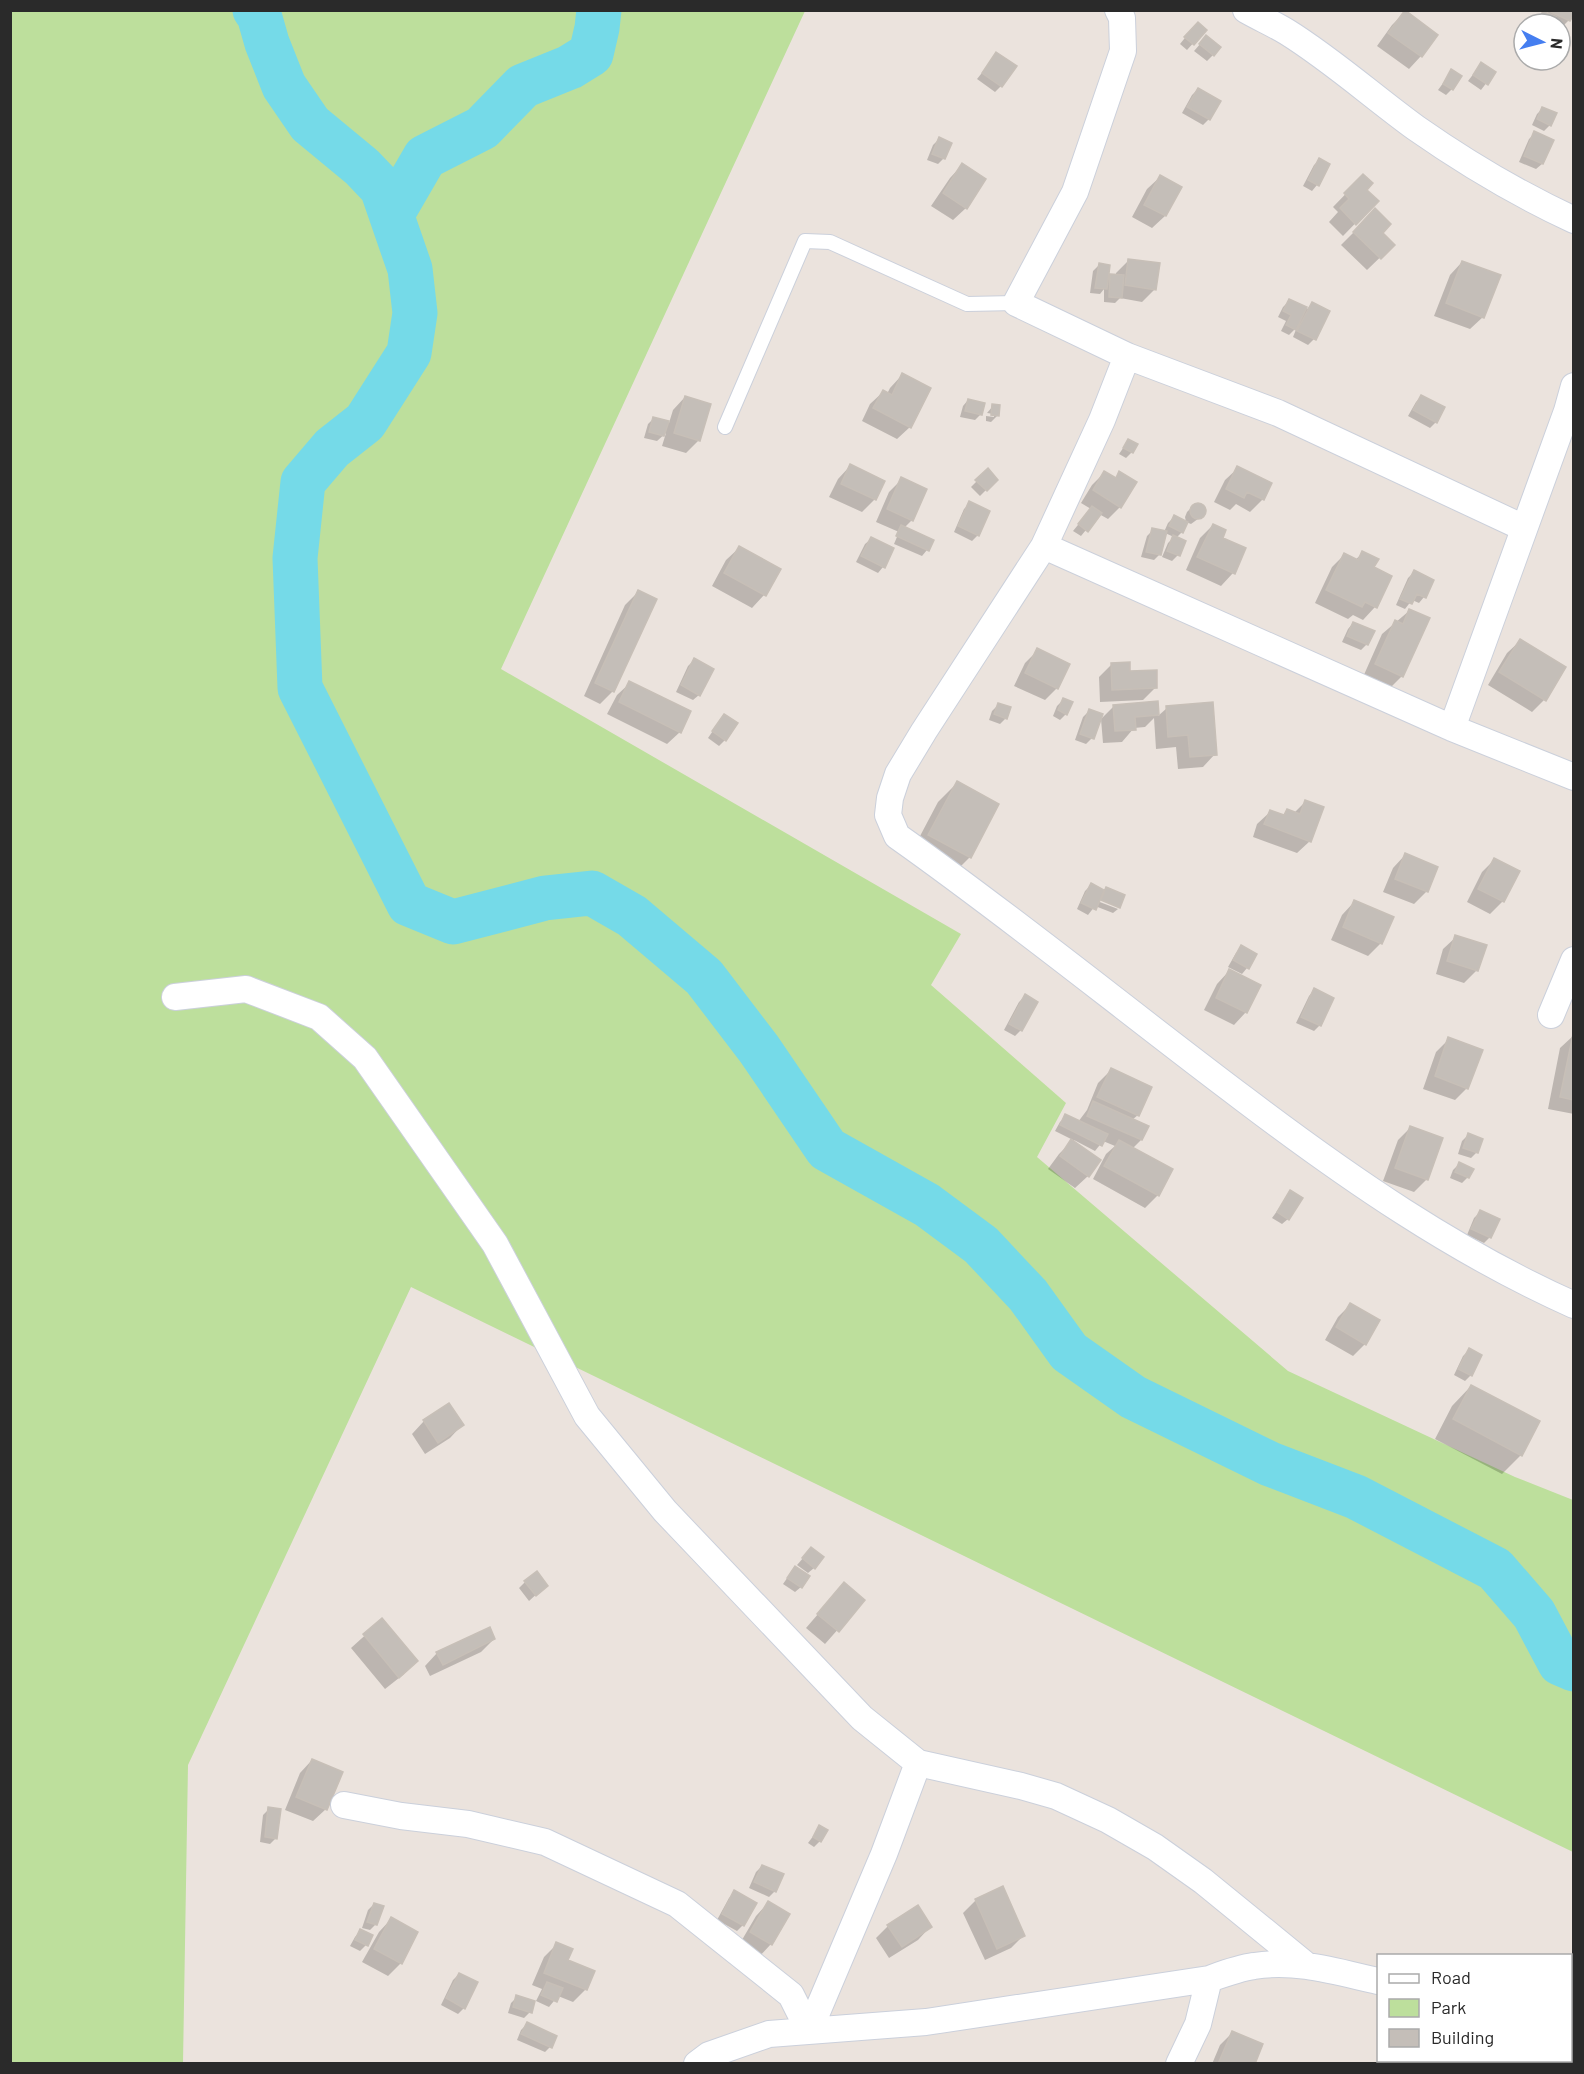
<svg xmlns="http://www.w3.org/2000/svg" width="1584" height="2074" viewBox="0 0 1584 2074" font-family="Barlow,sans-serif">
<style>
.green{fill:#bddf9c}
.shadow{fill:#0003}
.lines{fill:none;stroke-linecap:round;stroke-linejoin:round}
.river{stroke:#75dae8;stroke-width:45}
.building{fill:#c4beb8;stroke:#c7bfb7;stroke-width:1.5}
.lane-casing{stroke:#cbd0db;stroke-width:16}
.street-casing{stroke:#cbd0db;stroke-width:28}
.lane{stroke:#fff;stroke-width:14}
.street{stroke:#fff;stroke-width:26}
</style>
<rect width="100%" height="100%" fill="#ebe3dd"/>
<!-- green -->
<path class="green" d="M11 11H805L501 669 961 934 931 985 1066 1103 1037 1157 1288 1371 1515 1477 1573 1500V1852L411 1287 188 1765 183 2063 11 2064Z"/>
<!-- shadow -->
<path class="shadow" d="M1549 10H1572L1569 20 1563 26 1552 21 1551 24H1535L1544 13 1547 15Z
M1405 12 1421 56 1409 69 1377 46 1392 25Z
M1192 29 1205 30 1187 50 1180 44Z
M1201 43 1213 55 1207 61 1194 51Z
M997 54 1001 86 995 92 977 79Z
M1481 64 1494 73 1481 90 1468 81Z
M1452 71V89L1446 95 1438 90Z
M1198 89 1209 119 1203 125 1182 113 1192 95Z
M1543 108 1550 125 1544 131 1532 125 1537 114Z
M1535 133 1552 141 1542 164 1536 169 1519 162 1529 139Z
M939 139 944 158 938 164 927 160 933 145Z
M1319 160 1317 185 1312 191 1303 186 1314 165Z
M962 165 966 208 953 220 931 206 950 178Z
M1363 176 1365 190 1377 201 1343 236 1329 222 1338 212 1333 207Z
M1160 177 1180 187 1165 216 1152 228 1132 217 1147 189Z
M1363 223 1381 233 1393 245 1367 270 1341 245Z
M1129 260 1155 289 1142 302 1120 298 1115 303 1104 302V289L1100 294 1090 293 1093 271 1099 265 1107 280 1111 276H1116V273Z
M1462 262 1483 317 1470 329 1434 316 1450 275Z
M1289 301 1307 309 1312 304 1328 312 1314 339 1308 345 1293 337 1297 327 1289 335 1281 331 1286 321 1278 317 1283 307Z
M902 375 910 427 897 439 862 421 870 404 883 392 887 394 890 388Z
M1422 396 1436 422 1430 428 1408 416 1416 402Z
M685 397 699 440 686 453 662 446 666 433 657 441 644 438 648 424 654 418 669 423 673 410Z
M968 400 981 414 975 420 960 417 963 406Z
M993 406H999L997 416 991 422 986 421V416L994 417V414L987 413Z
M1128 441 1132 452 1126 458 1119 454Z
M850 466 875 499 862 512 829 497 838 479Z
M1238 468 1263 499 1250 512 1236 504 1230 510 1214 502 1225 480Z
M988 470 996 480 980 496 971 487Z
M1104 473 1114 479 1119 473 1120 507 1108 519 1099 514 1081 536 1073 531 1091 509 1081 503 1092 485Z
M902 479 912 520 904 528 927 550 922 556 894 544 899 532 876 522 889 492Z
M970 503 978 535 972 541 954 532 964 509Z
M1199 504 1203 506 1205 511 1202 516 1191 524 1186 522 1185 517 1187 512 1193 506Z
M1174 517 1182 532 1176 538 1178 555 1172 561 1162 557 1168 543 1174 537 1165 533 1160 554 1154 560 1141 557 1147 536 1153 530 1164 532 1168 523Z
M1213 525 1221 539 1244 549 1233 573 1221 586 1186 570 1200 538Z
M871 539 883 567 878 573 856 562 865 544Z
M739 548 779 570 764 595 752 608 712 586 726 560Z
M1363 553 1372 568 1375 607 1363 620 1353 615 1348 619 1315 603 1332 567 1344 555 1355 560Z
M1414 572 1424 597 1419 603 1412 600 1405 609 1396 605 1408 578Z
M638 592 613 691 600 704 584 696 625 605Z
M1409 611 1402 676 1389 689 1363 677 1382 634Z
M1353 623 1367 644 1361 650 1342 642 1348 629Z
M1520 641 1544 700 1532 712 1488 685 1507 653Z
M1038 650 1057 688 1045 700 1014 686 1025 663Z
M694 660 699 695 693 700 676 692 688 666Z
M1112 664 1129 673 1156 687 1143 700 1100 702 1099 677Z
M630 683 680 732 667 744 607 714 617 695Z
M1063 700 1066 714 1060 720 1053 716 1057 706Z
M1157 703 1158 716 1167 708 1215 754 1203 767 1178 769 1176 747 1156 749 1154 718 1145 727 1134 728 1122 742 1103 743 1101 719 1114 706Z
M998 705 1006 718 1000 724 989 720 992 711Z
M1089 711 1092 738 1086 744 1075 740 1083 717Z
M719 722 725 740 719 746 708 738Z
M957 783 970 857 951 876 910 855 938 802Z
M1305 802 1310 841 1297 853 1253 837 1257 824 1270 812 1282 816 1287 811 1294 813Z
M1405 855 1427 891 1414 904 1383 892 1393 868Z
M1494 860 1503 901 1490 914 1467 902 1482 872Z
M1091 885 1104 891 1106 889 1123 896 1118 908V906L1093 896 1092 899 1118 909 1113 913 1095 906 1088 915 1077 909 1085 891Z
M1354 902 1381 943 1368 956 1331 940 1342 915Z
M1456 937 1477 970 1464 983 1436 974 1443 949Z
M1242 947 1247 968 1242 974 1228 967 1236 953Z
M1229 971 1246 1012 1234 1025 1204 1010 1217 984Z
M1314 990 1320 1025 1314 1031 1296 1023 1309 996Z
M1025 996 1021 1030 1015 1036 1004 1030 1019 1002Z
M1573 1036H1574V1114L1548 1109 1560 1048Z
M1449 1039 1467 1088 1455 1100 1423 1089 1436 1052Z
M1111 1070 1138 1115 1132 1120 1147 1127 1141 1140 1132 1149 1158 1195 1145 1208 1093 1179 1106 1154 1115 1146 1103 1141 1095 1151 1074 1140 1088 1176 1075 1188 1048 1169 1059 1154 1073 1140 1055 1131 1060 1122 1066 1116 1078 1122 1087 1110 1098 1083Z
M1410 1128 1427 1179 1414 1192 1383 1181 1398 1140Z
M1468 1135 1477 1152 1471 1158 1458 1154 1462 1141Z
M1459 1164 1468 1177 1462 1183 1450 1178 1453 1170Z
M1291 1192 1288 1219 1282 1224 1272 1218Z
M1480 1212 1490 1237 1484 1243 1467 1235 1474 1218Z
M1350 1305 1365 1344 1353 1356 1325 1340 1338 1317Z
M1469 1350 1471 1375 1465 1381 1454 1375 1463 1356Z
M1471 1386 1521 1455 1502 1474 1435 1439 1452 1406Z
M424 1421 462 1425 450 1438 425 1454 412 1434Z
M811 1549 814 1568 808 1573 797 1565Z
M790 1574 801 1587 795 1592 783 1584Z
M525 1582 540 1591 529 1601 519 1588Z
M844 1584 863 1601 825 1644 806 1628Z
M382 1620 404 1674 385 1689 351 1648Z
M494 1639 481 1652 430 1676 425 1666 437 1653Z
M312 1760 326 1809 313 1821 285 1810 300 1773Z
M269 1809 276 1838 270 1844 260 1842 263 1815Z
M820 1827V1841L814 1847 808 1843Z
M762 1866 775 1891 769 1897 749 1888 756 1872Z
M735 1892 743 1925 737 1931 717 1920 729 1898Z
M976 1900 1023 1936 1011 1948 985 1960 963 1913Z
M768 1903 771 1944 759 1957 739 1945 756 1916Z
M374 1904 376 1924 370 1930 362 1928 368 1910Z
M391 1919 401 1963 388 1976 362 1962 379 1932Z
M888 1926 930 1927 918 1940 889 1958 876 1938Z
M360 1931 371 1936 366 1945 360 1951 350 1946 355 1937Z
M557 1944 586 1989 573 2002 558 1996 549 2007 536 2001 542 1989 532 1985 544 1957Z
M459 1974 464 2008 458 2014 441 2005 453 1980Z
M1573 1976 1574 1997 1571 2000 1570 1978Z
M517 1997 530 2012 524 2018 508 2013 511 2003Z
M527 2024 550 2047 545 2052 517 2040 521 2030Z
M1232 2033 1253 2064H1212L1220 2045Z"/>
<g class="lines">
<!-- river -->
<path class="river" d="M255 10 259 15 267 43 284 86 310 124 362 167 382 188 410 269 415 313 409 353 365 422 332 448 303 482 295 558 300 688 409 904 453 922 545 898 592 893 632 916 704 977 759 1049 827 1149 927 1205 981 1245 1028 1295 1069 1352 1133 1397 1270 1464 1356 1497 1495 1569 1534 1614 1560 1663 1574 1669
M392 214 425 157 482 128 523 86 570 67 591 54 597 28 599 10"/>
</g>
<!-- building -->
<path class="building" d="M1405 10 1438 35 1422 57 1388 33Z
M1551 10H1574V14L1570 21 1551 12Z
M1543 11 1556 17 1553 24 1537 23Z
M1198 22 1207 30 1194 45 1184 37Z
M1206 35 1221 47 1214 56 1199 44Z
M996 52 1017 66 1002 87 982 73Z
M1481 62 1496 72 1488 85 1473 75Z
M1451 69 1462 76 1453 90 1443 84Z
M1198 88 1221 101 1210 120 1187 107Z
M1542 107 1557 113 1551 126 1537 119Z
M1534 131 1554 140 1543 164 1524 156Z
M939 137 952 143 945 159 932 154Z
M1319 158 1330 164 1319 186 1308 180Z
M962 163 986 179 967 209 943 193Z
M1363 174 1373 183 1367 190 1379 201 1356 225 1340 208 1349 199 1344 193Z
M1160 175 1182 187 1166 216 1144 205Z
M1375 208 1391 224 1383 233 1395 245 1381 259 1353 232Z
M1128 259 1160 263 1156 290 1125 285Z
M1462 261 1501 275 1484 318 1446 303Z
M1099 263 1110 265 1107 289 1095 288Z
M1110 274 1124 275 1122 298 1109 297Z
M1289 299 1307 307 1296 330 1286 325 1291 315 1283 311Z
M1312 302 1330 311 1316 340 1297 331Z
M902 373 931 388 911 428 873 408 883 390 892 395Z
M1421 395 1445 407 1437 423 1413 410Z
M685 396 711 404 700 441 674 433Z
M968 399 985 403 982 415 965 411Z
M992 404 1000 405 999 416 991 415Z
M653 417 669 421 664 436 649 432Z
M1128 439 1138 444 1133 453 1123 448Z
M850 464 885 481 876 500 841 484Z
M1237 466 1272 483 1264 500 1247 492 1244 498 1226 489Z
M988 468 998 480 987 491 975 480Z
M1104 471 1116 478 1119 471 1137 482 1121 508 1093 490Z
M901 477 927 489 913 521 887 509Z
M969 501 990 511 979 536 958 526Z
M1190 511a8 8 0 1 1 16 0a8 8 0 1 1-16 0Z
M1092 506 1102 513 1088 532 1078 524Z
M1174 515 1188 522 1183 533 1169 526Z
M1213 524 1226 530 1223 538 1246 548 1235 574 1197 557Z
M901 525 934 540 929 551 896 536Z
M1152 528 1167 531 1161 555 1146 552Z
M1173 535 1186 541 1180 556 1167 551Z
M871 537 894 548 885 568 861 556Z
M739 546 781 569 766 596 724 573Z
M1362 551 1379 559 1374 567 1392 576 1377 608 1365 602 1362 607 1326 590 1344 553 1358 560Z
M1414 570 1434 580 1426 598 1417 594 1412 604 1400 599Z
M638 590 657 599 614 692 595 683Z
M1409 609 1430 618 1403 677 1375 664 1395 620 1403 624Z
M1353 622 1375 631 1368 645 1347 636Z
M1520 639 1566 667 1546 701 1499 672Z
M1037 648 1070 664 1058 689 1025 673Z
M694 658 714 669 700 696 681 685Z
M1130 662V671L1157 670V688L1112 690 1111 663Z
M629 681 691 711 681 733 619 702Z
M1063 698 1073 702 1067 715 1058 710Z
M1158 701 1159 715 1135 717 1136 730 1115 731 1113 705Z
M1213 702 1217 755 1190 757 1188 735 1168 737 1166 706Z
M998 703 1011 707 1007 719 994 714Z
M1089 709 1103 714 1094 739 1080 734Z
M724 714 738 723 726 741 712 731Z
M957 781 999 804 971 858 928 835Z
M1305 800 1324 807 1311 842 1264 824 1270 810 1284 815 1287 809 1300 814Z
M1405 853 1438 867 1428 892 1395 879Z
M1494 858 1520 871 1504 902 1478 889Z
M1091 883 1104 890 1096 910 1081 903Z
M1106 887 1125 895 1120 908 1101 900Z
M1354 900 1394 917 1382 944 1343 927Z
M1455 935 1487 945 1478 971 1447 961Z
M1241 945 1257 954 1249 969 1233 960Z
M1229 969 1261 985 1247 1013 1216 998Z
M1314 988 1334 998 1321 1026 1301 1017Z
M1025 994 1038 1002 1022 1031 1009 1024Z
M1573 1034H1574V1100L1560 1097Z
M1448 1037 1483 1050 1468 1089 1435 1076Z
M1111 1068 1152 1087 1139 1116 1097 1097Z
M1093 1101 1149 1126 1142 1140 1087 1116Z
M1065 1114 1108 1134 1102 1146 1060 1125Z
M1410 1126 1443 1138 1428 1180 1395 1168Z
M1468 1133 1483 1139 1478 1153 1463 1148Z
M1071 1139 1101 1160 1089 1177 1060 1156Z
M1119 1140 1173 1169 1159 1196 1104 1166Z
M1459 1162 1474 1169 1469 1178 1455 1172Z
M1290 1190 1303 1198 1289 1220 1277 1212Z
M1480 1210 1500 1219 1491 1238 1471 1229Z
M1350 1303 1380 1320 1366 1345 1336 1327Z
M1469 1348 1482 1355 1472 1376 1458 1369Z
M1471 1385 1540 1421 1522 1456 1453 1419Z
M449 1403 464 1425 438 1443 423 1420Z
M811 1547 824 1557 815 1569 802 1558Z
M795 1566 810 1576 802 1588 787 1578Z
M537 1571 548 1586 536 1596 524 1581Z
M844 1582 865 1600 839 1632 817 1614Z
M382 1618 418 1661 399 1678 363 1634Z
M490 1627 495 1639 443 1665 436 1652Z
M312 1759 343 1772 327 1810 296 1797Z
M268 1807 281 1809 277 1839 265 1837Z
M819 1825 828 1830 821 1842 813 1837Z
M762 1865 784 1874 776 1892 754 1882Z
M1003 1886 1025 1936 997 1949 975 1899Z
M734 1890 757 1903 744 1926 722 1914Z
M768 1901 790 1914 772 1945 750 1932Z
M374 1903 384 1906 377 1925 367 1922Z
M918 1905 932 1927 902 1947 887 1925Z
M391 1917 418 1932 402 1964 374 1949Z
M360 1929 373 1935 368 1946 355 1940Z
M556 1942 573 1949 568 1960 595 1971 587 1990 544 1973Z
M459 1973 478 1982 465 2009 446 1998Z
M547 1982 563 1988 557 2002 541 1995Z
M516 1995 535 2001 532 2013 513 2007Z
M527 2022 557 2036 552 2048 521 2034Z
M1232 2031 1263 2044 1255 2064H1218Z"/>
<g class="lines">
<defs>
<path id="lane" d="M725 427 805 241 830 242 967 304 1016 303"/>
<path id="street" d="M1118 10 1122 18 1123 51 1075 192 1016 303 1127 356 1102 420 1044 546 924 731 898 774 890 798 888 815 897 836C1016 920 1128 1012 1244 1099 1347 1177 1455 1252 1574 1305
M1246 10C1260 18 1274 24 1287 32 1332 60 1372 96 1416 128 1466 163 1518 194 1574 220
M1127 356 1278 413 1524 528
M1044 546 1452 728 1574 777
M1452 728 1567 411 1574 386
M175 997 246 989 319 1017 365 1058 495 1244 587 1416 665 1511 862 1718 918 1763 1021 1786 1056 1796 1108 1820 1155 1847 1203 1881 1306 1965
M1551 1015 1574 960
M344 1805 401 1816 468 1824 545 1842 677 1904 791 1995 809 2031 884 1854 918 1763
M1570 2047 1574 2049
M697 2064 709 2055 769 2034 926 2022 1209 1979C1223 1974 1239 1968 1254 1966 1296 1959 1337 1972 1378 1981
M1179 2064 1198 2024 1209 1979"/>
</defs>
<!-- lane casing -->
<use href="#lane" class="lane-casing"/>
<!-- street casing -->
<use href="#street" class="street-casing"/>
<!-- lane -->
<use href="#lane" class="lane"/>
<!-- street -->
<use href="#street" class="street"/>
</g>
<!-- border -->
<rect width="1584" height="2074" fill="none" stroke="#2a2a2a" stroke-width="24"/>
<!-- legend -->
<rect x="1377" y="1954" width="195" height="108" fill="#ffffff" stroke="#aaaaaa" stroke-width="1.5"/>
<rect x="1389" y="1974" width="30" height="9" fill="#ffffff" stroke="#aaaaaa" stroke-width="1.5"/>
<text x="1431" y="1984" font-size="18" fill="#2a2a2a">Road</text>
<rect x="1389" y="1999" width="30" height="18" fill="#bddf9c" stroke="#aaaaaa" stroke-width="1.5"/>
<text x="1431" y="2014" font-size="18" fill="#2a2a2a">Park</text>
<rect x="1389" y="2029" width="30" height="18" fill="#c4beb8" stroke="#aaaaaa" stroke-width="1.5"/>
<text x="1431" y="2044" font-size="18" fill="#2a2a2a">Building</text>
<!-- north arrow -->
<g transform="translate(1542 42) rotate(96)"><circle r="28" fill="#ffffff" stroke="#aaaaaa" stroke-width="1.5"/>
<path d="M0-4.5L10 22L0 15L-10 22Z" fill="#457ef0"/>
<text y="-9" font-size="16" font-weight="bold" text-anchor="middle" fill="#2a2a2a">N</text>
</g>
</svg>
